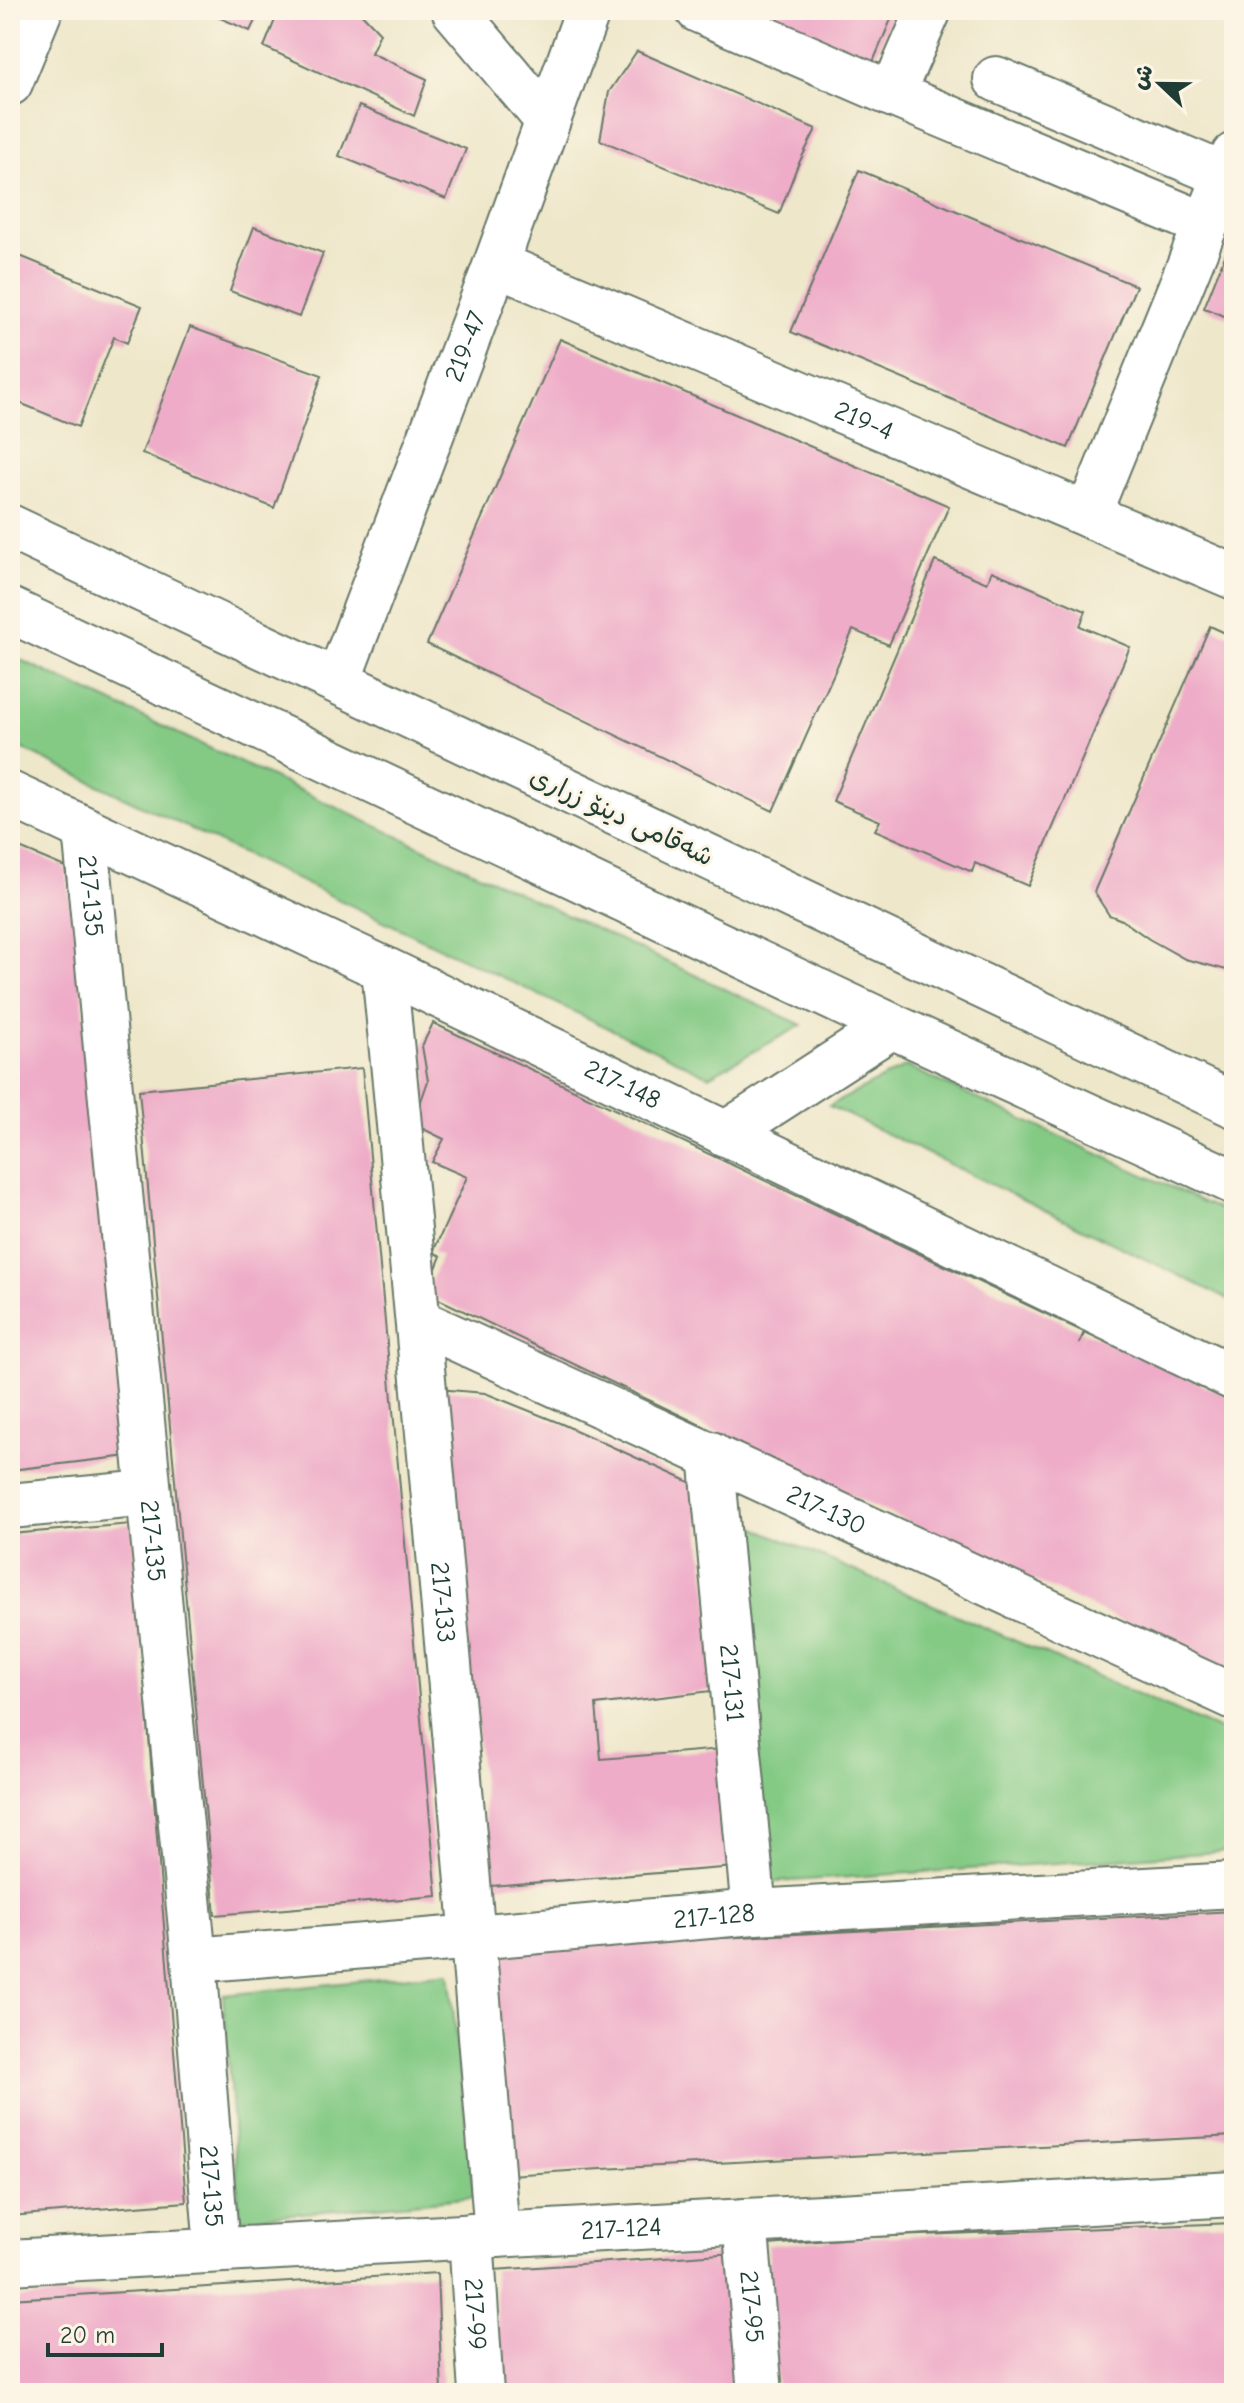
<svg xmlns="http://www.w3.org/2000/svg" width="1244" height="2403" viewBox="0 0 1244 2403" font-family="'Comic Neue','Playpen Sans Arabic',sans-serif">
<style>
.green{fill:#84ca85;stroke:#52845c;stroke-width:2}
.building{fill:#eeacc8}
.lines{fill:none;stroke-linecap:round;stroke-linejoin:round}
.minor-casing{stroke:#677868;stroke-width:48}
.major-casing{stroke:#677868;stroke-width:48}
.minor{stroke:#fff;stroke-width:44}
.major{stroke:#fff;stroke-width:44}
.labels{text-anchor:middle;stroke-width:6;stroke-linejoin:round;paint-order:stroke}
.street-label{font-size:26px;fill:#1f3d34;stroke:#fcf5e5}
</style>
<rect width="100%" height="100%" fill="#fcf5e5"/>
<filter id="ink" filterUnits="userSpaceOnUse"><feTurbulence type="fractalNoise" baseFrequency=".0125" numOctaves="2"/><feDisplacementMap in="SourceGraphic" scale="16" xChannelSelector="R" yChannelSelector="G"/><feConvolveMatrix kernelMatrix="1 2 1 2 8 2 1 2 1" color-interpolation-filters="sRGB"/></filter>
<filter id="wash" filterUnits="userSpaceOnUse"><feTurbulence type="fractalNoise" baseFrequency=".006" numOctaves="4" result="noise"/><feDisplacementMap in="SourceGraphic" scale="32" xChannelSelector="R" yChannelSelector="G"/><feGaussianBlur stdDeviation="1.8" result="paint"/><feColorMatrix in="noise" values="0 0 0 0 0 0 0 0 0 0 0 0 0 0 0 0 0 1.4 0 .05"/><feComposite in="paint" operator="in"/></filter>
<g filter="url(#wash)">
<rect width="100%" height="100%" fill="#eee7ca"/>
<!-- green -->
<path class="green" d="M10 655 802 1025 709 1076 10 743Z
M906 1066 1234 1216V1302L829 1106Z
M740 1521 1234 1736V1851L763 1883Z
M449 1972 474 2197 240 2219 223 1995Z"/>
<g id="blocks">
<!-- building -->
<path class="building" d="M202 10H260L250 31Z
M279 10H358L380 33 371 53 427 79 414 116 264 47Z
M770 10H895L873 62 767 18Z
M637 51 816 129 797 167 779 214 600 140 609 92Z
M359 106 466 149 446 199 339 156Z
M859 170 1136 286 1068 448 791 332Z
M254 227 323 253 299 317 230 291Z
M1234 233V320L1204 308Z
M15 254 142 306 127 343 114 337 78 427 10 399V267Z
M190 327 322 375 274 508 142 453Z
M560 339 949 506 889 645 853 630 773 811 427 644Z
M935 561 987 583 992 571 1086 611 1080 626 1130 647 1028 886 975 863 972 872 875 830 880 821 833 801Z
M1210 626 1234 637V972L1185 959 1149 939 1122 920 1109 915 1094 892Z
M10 844 65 867 79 965 128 1456 10 1470Z
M433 1023 1084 1332 1079 1344 1085 1332 1234 1399V1673L778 1462 426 1293 441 1256 433 1252 467 1177 432 1162 444 1139 413 1124 428 1081 422 1046Z
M362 1068 437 1896 215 1915 139 1090Z
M437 1389 485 1393 562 1424 694 1484 720 1690 596 1705 601 1759 722 1749 735 1867 491 1886 481 1771Z
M132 1524 186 2202 10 2216V1534Z
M1234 1911V2136L583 2170 510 2175 494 1950Z
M1234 2223V2393H777L768 2245 868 2237Z
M734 2253 741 2393H501L494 2270Z
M437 2273 442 2393H10V2299Z"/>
</g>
</g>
<g filter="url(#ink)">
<use href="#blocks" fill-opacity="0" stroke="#677868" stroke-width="2"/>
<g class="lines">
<defs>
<g id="minor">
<path d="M454 10 547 120"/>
<path d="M698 10 892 94 1206 225"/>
<path d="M996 79 1226 176"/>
<path d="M10 83 40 10"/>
<path d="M892 94 929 10"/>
<path id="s1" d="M496 264 1234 577"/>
<path d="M1088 515 1234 155"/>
<path id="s2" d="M338 681 496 264 588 10"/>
<path id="s3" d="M10 794 384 969 1234 1378"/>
<path id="s4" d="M85 830 194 1960 217 2250"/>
<path id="s5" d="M384 969C425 1391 464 1812 497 2235"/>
<path id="s6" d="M418 1321 1234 1697"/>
<path id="s7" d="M711 1454 754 1912"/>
<path d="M10 1506 147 1493"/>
<path id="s8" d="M194 1960 474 1937 754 1912 1234 1885"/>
<path id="s9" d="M745 2221 760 2393"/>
<path id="s10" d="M471 2236 481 2393"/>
<path id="s11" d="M10 2262 1234 2194"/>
</g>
<path id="major" d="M10 527 1234 1105
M10 610 892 1026 1234 1182
M725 1134 892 1026"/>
</defs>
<!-- minor casing -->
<use href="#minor" class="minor-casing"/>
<!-- major casing -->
<use href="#major" class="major-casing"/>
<!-- minor -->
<use href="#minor" class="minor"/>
<!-- major -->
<use href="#major" class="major"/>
</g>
</g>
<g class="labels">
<!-- street labels -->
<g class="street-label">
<text dy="9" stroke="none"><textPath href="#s2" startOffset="358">219-47</textPath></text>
<text dy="9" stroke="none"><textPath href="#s1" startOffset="400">219-4</textPath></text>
<text transform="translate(622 816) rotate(25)" y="9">شەقامی دینۆ زراری</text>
<text dy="9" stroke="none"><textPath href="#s4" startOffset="66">217-135</textPath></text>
<text dy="9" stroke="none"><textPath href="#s3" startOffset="678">217-148</textPath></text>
<text dy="9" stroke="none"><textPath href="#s6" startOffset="450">217-130</textPath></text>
<text dy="9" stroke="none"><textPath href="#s4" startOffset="714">217-135</textPath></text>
<text dy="9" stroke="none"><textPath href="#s5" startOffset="636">217-133</textPath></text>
<text dy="9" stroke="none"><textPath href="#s7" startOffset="230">217-131</textPath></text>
<text dy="9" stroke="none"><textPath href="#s8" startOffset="522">217-128</textPath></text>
<text dy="9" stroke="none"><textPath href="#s4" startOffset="1362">217-135</textPath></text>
<text dy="9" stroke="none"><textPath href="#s11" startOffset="612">217-124</textPath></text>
<text dy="9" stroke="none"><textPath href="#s9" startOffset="86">217-95</textPath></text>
<text dy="9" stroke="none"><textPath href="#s10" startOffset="78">217-99</textPath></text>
</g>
</g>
<!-- margin -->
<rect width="1244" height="2403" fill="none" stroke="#fcf5e5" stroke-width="40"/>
<!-- north arrow -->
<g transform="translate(1160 84) rotate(292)" stroke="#fcf5e5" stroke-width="6" paint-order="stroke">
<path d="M0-6L14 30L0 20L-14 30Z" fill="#1f3d34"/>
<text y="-12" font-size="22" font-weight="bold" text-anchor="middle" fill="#1f3d34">ش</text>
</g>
<!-- scale -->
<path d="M48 2343v12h114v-12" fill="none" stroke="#1f3d34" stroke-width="4"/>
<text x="60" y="2343" font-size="24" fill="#1f3d34" stroke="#fcf5e5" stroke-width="6" paint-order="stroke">20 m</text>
</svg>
